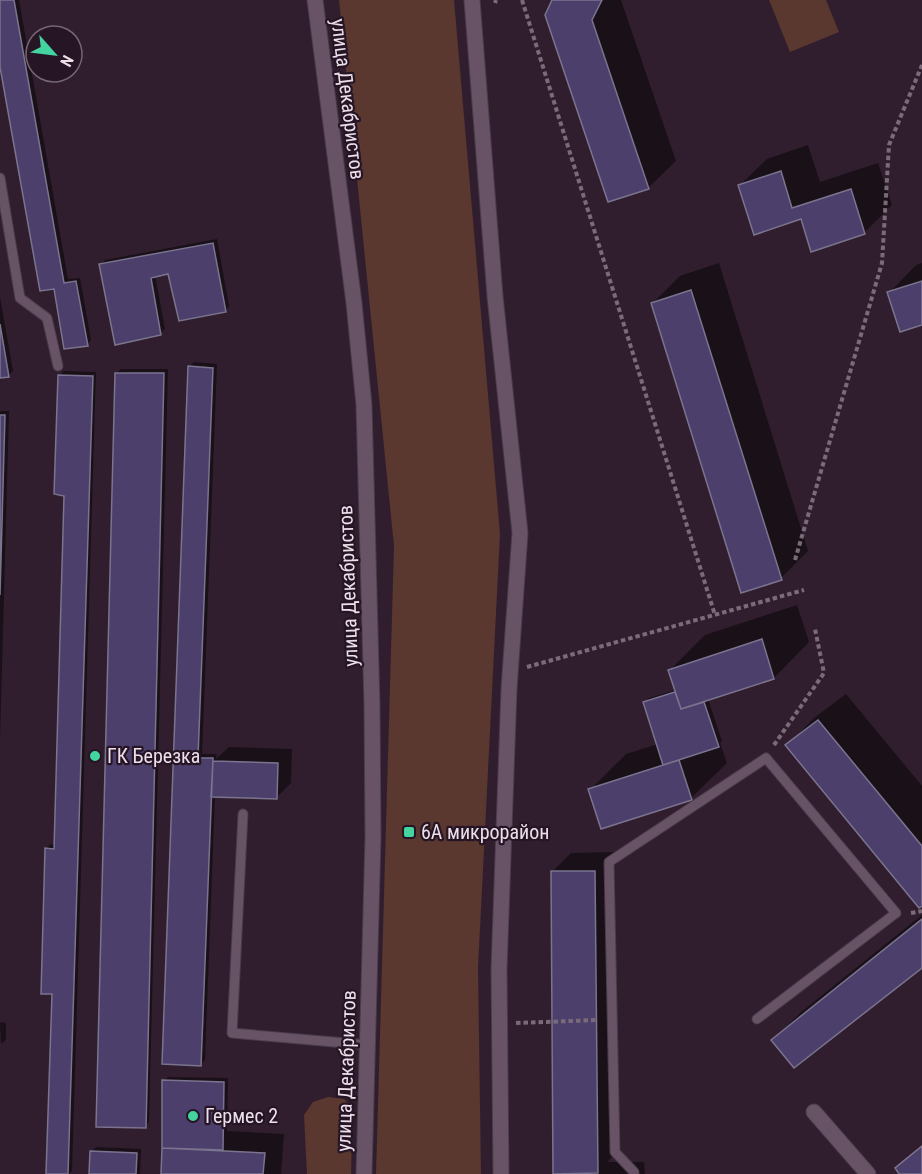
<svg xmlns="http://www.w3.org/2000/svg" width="922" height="1174" viewBox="0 0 922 1174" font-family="'Roboto Condensed',sans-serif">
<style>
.green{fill:#5a372f}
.shadow{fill:#0007}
.building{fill:#4c3f6c;stroke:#7a748e;stroke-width:1.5}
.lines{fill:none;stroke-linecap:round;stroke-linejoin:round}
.lane-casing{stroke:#4a3c49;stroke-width:11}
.street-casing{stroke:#4a3c49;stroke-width:17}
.secondary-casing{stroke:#4a3c49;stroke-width:17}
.path{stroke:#7b6b79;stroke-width:4;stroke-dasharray:4.5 3;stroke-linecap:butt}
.lane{stroke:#685366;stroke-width:9}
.street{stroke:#685366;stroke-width:15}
.secondary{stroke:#685366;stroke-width:15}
.poi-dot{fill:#43d4a0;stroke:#261525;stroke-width:2}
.labels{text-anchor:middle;stroke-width:4.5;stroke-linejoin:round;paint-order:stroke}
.street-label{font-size:20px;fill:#ecdfea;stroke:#261525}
.poi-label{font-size:20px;fill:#ecdfea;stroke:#261525;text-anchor:start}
</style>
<rect width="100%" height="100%" fill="#301e2e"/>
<!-- green -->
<path class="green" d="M339 0H454L500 534 478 968 481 1174H376L394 546Z
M769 0H826L839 32 790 52Z
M328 1097 344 1099 353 1108 351 1174H307L304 1115 313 1102Z"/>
<!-- shadow -->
<path class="shadow" d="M0 0H19L68 279 80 278 91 340 87 345 55 288 0 58Z
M554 0H621L676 161 648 188Z
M808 145 820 182 878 163 892 205 865 232 812 250 802 217 739 186 767 159Z
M217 239 229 306 225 311 169 272 155 275 165 329 160 333 101 265 105 260Z
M719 263 808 551 781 578 653 303 680 276Z
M922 263V323L889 293 916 265Z
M0 297 13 371 9 375 0 377Z
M194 362 217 364 202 754H217L216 759 229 747 292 749 291 783 276 798 215 795 205 1060 200 1064 189 367Z
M121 369H168L149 1122 145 1126 117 373Z
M64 371 96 372 72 1171 69 1174H47L53 993 46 849 51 844 55 845 66 494 59 376Z
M0 411H9L0 740Z
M797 605 809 642 774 678 708 699 722 741 720 743 727 763 691 798 590 790 626 754 658 744 644 703 649 698 676 690 670 670 705 635Z
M846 694 922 786V904L787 746 814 718Z
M614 852 616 1153 607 1162H644L645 1174H591L593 1172 552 872 571 853Z
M922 915V966L773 1040 800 1013Z
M0 1022 6 1023V1040L1 1044Z
M168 1077 228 1078 227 1131 284 1134 281 1174H162L163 1149 165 1147 164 1081Z
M96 1147 141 1149 140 1174H91L92 1152Z"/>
<!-- building -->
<path class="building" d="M0 0H14L64 283 76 281 88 346 64 349 54 289 40 291 0 67Z
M552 0H602L592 20 649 189 608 202 545 15Z
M781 171 792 208 851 189 865 234 811 252 801 219 754 235 738 185Z
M213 243 226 312 179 321 168 274 151 278 161 335 115 345 99 264Z
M922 281V325L900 332 887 292Z
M691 290 782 580 741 593 651 303Z
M0 324 9 377 0 378Z
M188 366 213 368 198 758H213L201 1066 162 1064Z
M115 373H164L146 1128 96 1127Z
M58 375 93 376 68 1174H46L52 994H41L45 848 54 849 64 496 54 494Z
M0 415H5L0 595Z
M762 639 774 679 681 709 668 670Z
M675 692 681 709 704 702 719 747 663 765 643 702Z
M818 720 922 846V906L919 908 785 745Z
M679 760 692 800 601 829 588 789Z
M213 761 278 763 277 799 211 797Z
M551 871H595L598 1173 553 1174Z
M922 919V968L794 1068 771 1040Z
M162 1080 224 1082 223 1150 162 1148Z
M922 1146V1174H899L895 1168Z
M162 1148 265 1153 263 1174H161Z
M90 1151 137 1153 136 1174H89Z"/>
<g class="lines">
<defs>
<path id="lane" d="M0 178 20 298 47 318 58 366
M243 814 232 1033 368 1045
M634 1174V1172L615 1152 609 862 766 758 896 913 757 1019"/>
<path id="street" d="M472 0 495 296 520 533 509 689 499 969 501 1174
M814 1112 868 1174"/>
<path id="secondary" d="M315 0 354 303 364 405 372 706 373 837 364 1174"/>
</defs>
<!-- lane casing -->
<use href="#lane" class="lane-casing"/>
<!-- street casing -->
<use href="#street" class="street-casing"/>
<!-- secondary casing -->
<use href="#secondary" class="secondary-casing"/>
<!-- path -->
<path class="path" d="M522 0 715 615
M495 3 496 0
M795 560 882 263 889 145 922 65
M527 667 804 590
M774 745 824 673 815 629
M911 913 922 911
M516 1023 598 1020"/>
<!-- lane -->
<use href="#lane" class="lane"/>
<!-- street -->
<use href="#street" class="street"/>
<!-- secondary -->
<use href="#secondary" class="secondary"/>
</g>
<!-- markers -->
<g class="poi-dot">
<circle cx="95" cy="756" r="6"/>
<rect x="403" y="826" width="12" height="12" rx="3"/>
<circle cx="193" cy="1116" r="6"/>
</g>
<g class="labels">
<!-- street labels -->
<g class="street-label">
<text transform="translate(348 99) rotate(83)" y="7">улица Декабристов</text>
<text transform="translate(348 586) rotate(-92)" y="7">улица Декабристов</text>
<text transform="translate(346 1071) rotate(-88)" y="7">улица Декабристов</text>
</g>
<!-- poi labels -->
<g class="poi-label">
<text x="107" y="763">ГК Березка</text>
<text x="421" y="839">6А микрорайон</text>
<text x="205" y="1123">Гермес 2</text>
</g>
</g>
<!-- north arrow -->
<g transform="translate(54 54) rotate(118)"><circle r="28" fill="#261525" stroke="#756674" stroke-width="1.5"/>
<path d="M0-4.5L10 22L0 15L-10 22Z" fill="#43d4a0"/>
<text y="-9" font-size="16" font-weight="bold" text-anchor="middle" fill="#ecdfea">N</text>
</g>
</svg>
